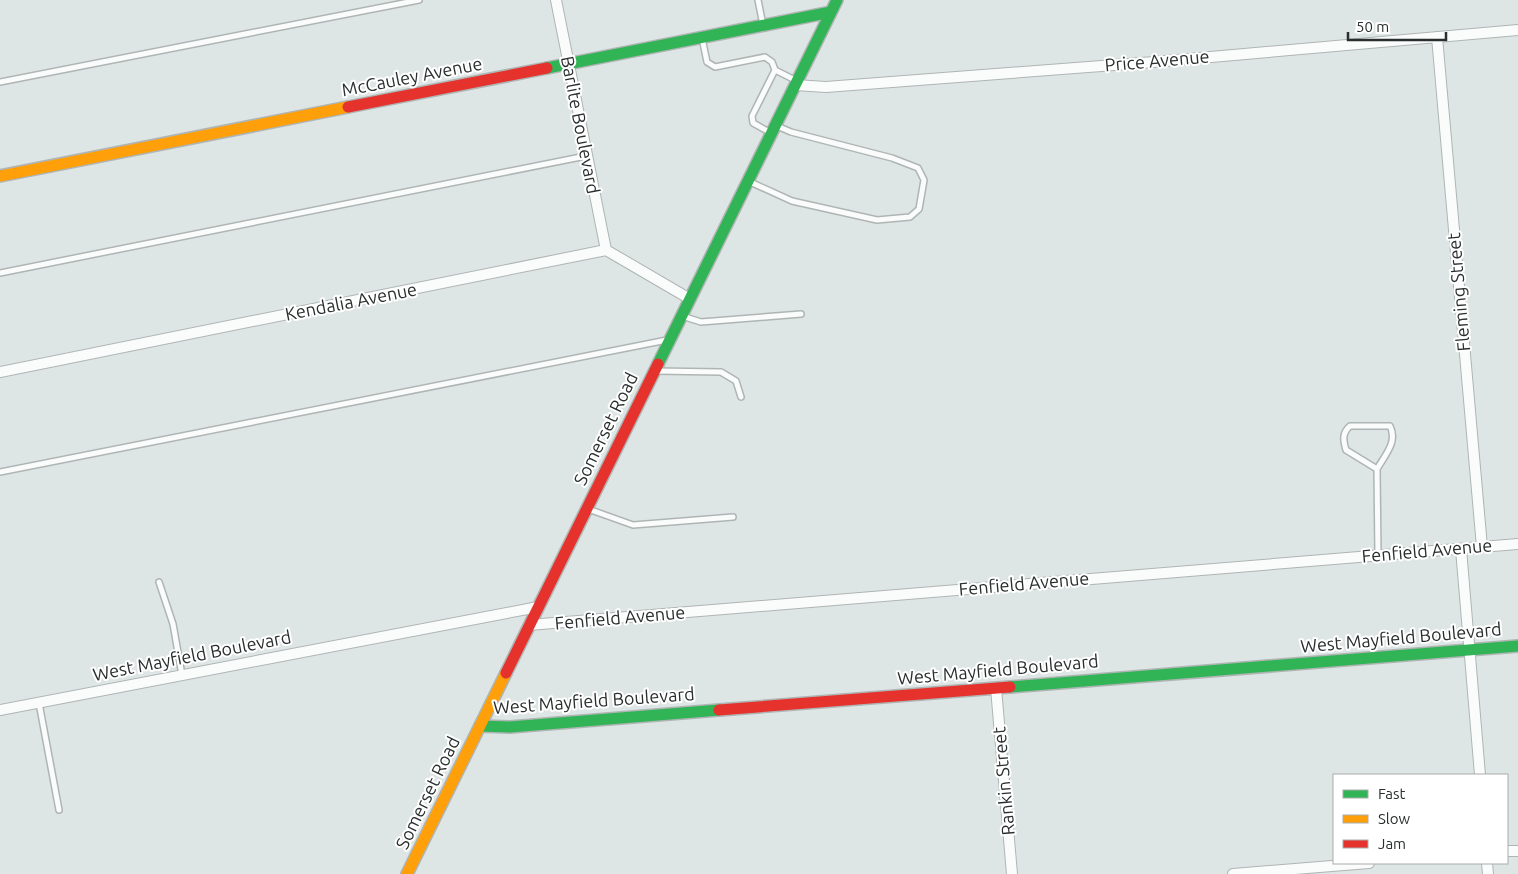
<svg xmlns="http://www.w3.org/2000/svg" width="1518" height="874" viewBox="0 0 1518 874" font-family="Ubuntu,sans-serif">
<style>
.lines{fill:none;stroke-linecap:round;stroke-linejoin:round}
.lane-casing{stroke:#afb5b4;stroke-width:8}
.street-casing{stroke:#afb5b4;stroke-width:12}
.fast-casing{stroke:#afb5b4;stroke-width:14}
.slow-casing{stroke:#afb5b4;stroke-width:14}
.jam-casing{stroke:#afb5b4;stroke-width:14}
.lane{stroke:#fafbfb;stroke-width:5}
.street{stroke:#fafbfb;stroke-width:10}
.fast{stroke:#30b455;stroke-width:11}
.slow{stroke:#ff9f0a;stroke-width:11}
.jam{stroke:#e5322d;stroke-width:11}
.labels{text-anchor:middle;stroke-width:4;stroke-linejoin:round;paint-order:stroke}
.street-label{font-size:18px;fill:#292f2e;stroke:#fff}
</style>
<rect width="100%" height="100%" fill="#dee6e5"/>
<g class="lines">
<defs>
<path id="lane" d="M758 0 763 25
M702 38 707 62 715 67 765 57 772 62 775 70 797 81
M0 82 419 0
M771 133 753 123 752 116 775 70
M748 181 792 201 877 220 910 217 919 209 924 180 918 168 892 158 791 132 777 126
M0 273 586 156
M682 316 701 322 801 314
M655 371 721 372 736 381 741 397
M1377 469C1385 455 1398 442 1390 426H1350C1342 433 1343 440 1346 450L1377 469 1378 555
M0 472 667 340
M588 509 633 525 733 517
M159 582 173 624 182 675
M39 703 59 810"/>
<path id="street" d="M556 0 606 250
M1437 37 1482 547
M795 85 826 87 1154 62 1518 30
M0 372 606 250 690 299
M1461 549 1480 775
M529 625 1518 544
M996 688 1012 874
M0 710 538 607
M1507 851H1518
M1487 863 1488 874
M1233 874 1369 863"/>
<path id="fast" d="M547 68 831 12
M658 364 837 0
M1010 687 1518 646
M480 726 510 727 719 710"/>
<path id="slow" d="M0 176 348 107
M407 874 506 673"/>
<path id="jam" d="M348 107 547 68
M506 673 658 364
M719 710 1010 687"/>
</defs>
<!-- lane casing -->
<use href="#lane" class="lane-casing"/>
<!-- street casing -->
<use href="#street" class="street-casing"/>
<!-- fast casing -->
<use href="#fast" class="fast-casing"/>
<!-- slow casing -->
<use href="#slow" class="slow-casing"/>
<!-- jam casing -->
<use href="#jam" class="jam-casing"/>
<!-- lane -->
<use href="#lane" class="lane"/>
<!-- street -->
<use href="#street" class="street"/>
<!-- fast -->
<use href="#fast" class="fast"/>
<!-- slow -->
<use href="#slow" class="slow"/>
<!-- jam -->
<use href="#jam" class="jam"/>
</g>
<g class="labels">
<!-- street labels -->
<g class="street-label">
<text transform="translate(1157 61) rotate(-5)" y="6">Price Avenue</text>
<text transform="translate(412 77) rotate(-11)" y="6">McCauley Avenue</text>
<text transform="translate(580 125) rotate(79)" y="6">Barlite Boulevard</text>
<text transform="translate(1459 292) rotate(-95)" y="6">Fleming Street</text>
<text transform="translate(351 302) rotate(-11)" y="6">Kendalia Avenue</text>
<text transform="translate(606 429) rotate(-64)" y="6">Somerset Road</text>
<text transform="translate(1427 551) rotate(-5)" y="6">Fenfield Avenue</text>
<text transform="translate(1024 584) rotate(-5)" y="6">Fenfield Avenue</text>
<text transform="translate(620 618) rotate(-5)" y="6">Fenfield Avenue</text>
<text transform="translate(1401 638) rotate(-5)" y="6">West Mayfield Boulevard</text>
<text transform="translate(192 656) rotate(-11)" y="6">West Mayfield Boulevard</text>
<text transform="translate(998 670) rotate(-5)" y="6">West Mayfield Boulevard</text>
<text transform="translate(594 701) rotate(-4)" y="6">West Mayfield Boulevard</text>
<text transform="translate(1004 781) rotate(-95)" y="6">Rankin Street</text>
<text transform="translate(428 793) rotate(-64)" y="6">Somerset Road</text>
</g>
</g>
<!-- legend -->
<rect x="1333" y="774" width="175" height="90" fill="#ffffff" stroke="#a9acab"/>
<rect x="1343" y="790" width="25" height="8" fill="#30b455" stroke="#a9acab"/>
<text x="1378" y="799" font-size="15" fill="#292f2e">Fast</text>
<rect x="1343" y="815" width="25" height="8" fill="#ff9f0a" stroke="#a9acab"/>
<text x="1378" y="824" font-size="15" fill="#292f2e">Slow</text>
<rect x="1343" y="840" width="25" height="8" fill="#e5322d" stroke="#a9acab"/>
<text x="1378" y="849" font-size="15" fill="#292f2e">Jam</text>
<!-- scale -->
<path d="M1348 32v8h98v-8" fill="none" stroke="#292f2e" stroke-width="2.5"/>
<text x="1356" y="32" font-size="15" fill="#292f2e" stroke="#ffffff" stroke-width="4" paint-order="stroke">50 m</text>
</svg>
